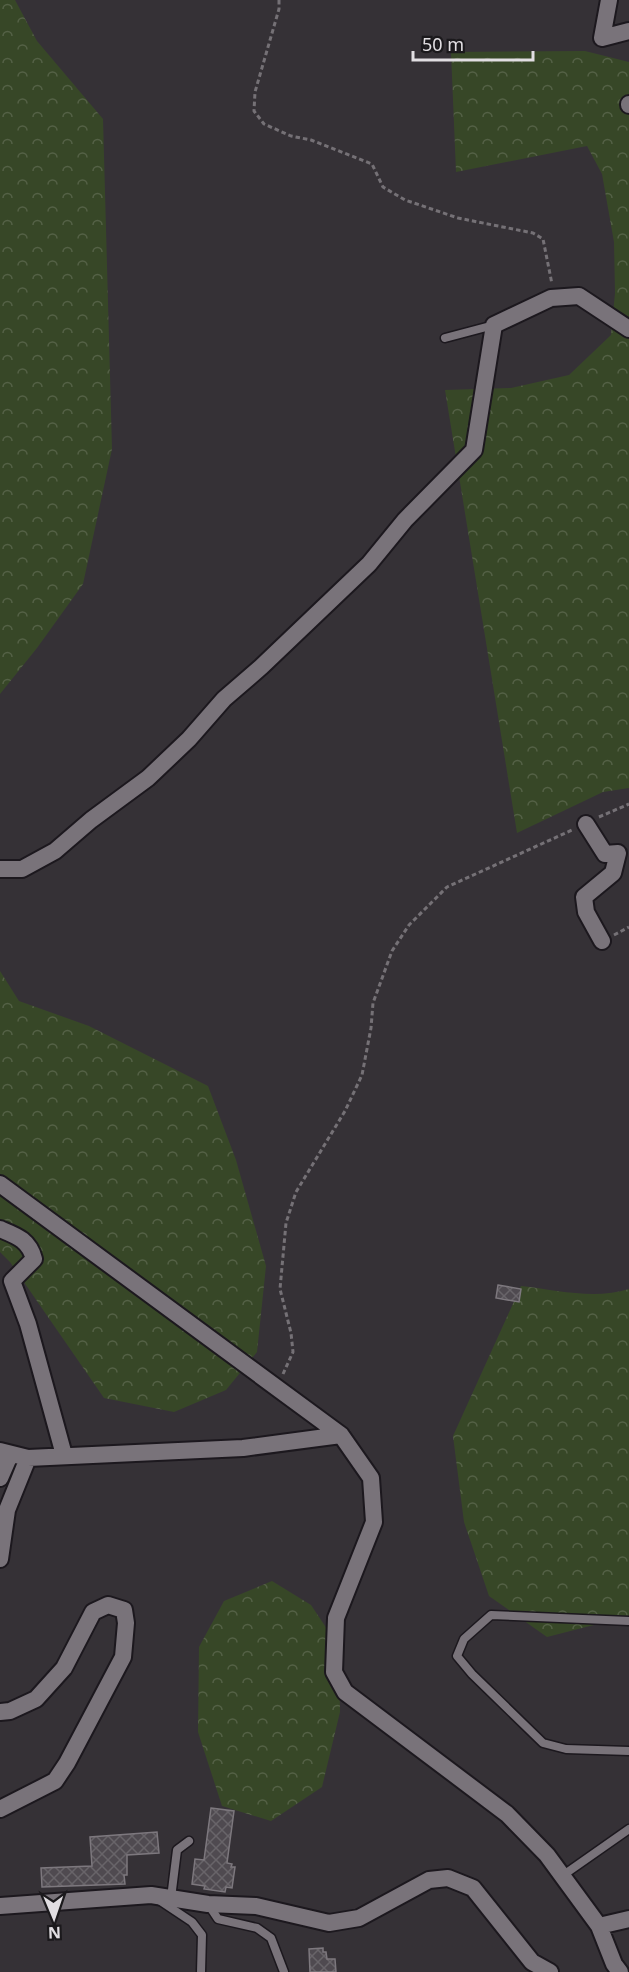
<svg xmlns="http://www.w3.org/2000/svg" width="629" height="1972" viewBox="0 0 629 1972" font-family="'Noto Sans',sans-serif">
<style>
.forest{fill:url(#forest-crowns)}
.building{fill:url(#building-cross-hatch);stroke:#7d787e;stroke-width:1.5}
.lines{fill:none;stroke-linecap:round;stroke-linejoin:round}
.lane-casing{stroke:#1c181e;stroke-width:11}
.street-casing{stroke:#1c181e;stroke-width:20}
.path{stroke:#757176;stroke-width:3;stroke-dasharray:4.5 3;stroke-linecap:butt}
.lane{stroke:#79737a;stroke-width:8}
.street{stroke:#79737a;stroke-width:16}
</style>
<defs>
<pattern id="forest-crowns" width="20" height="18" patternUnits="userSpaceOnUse" patternTransform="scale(1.5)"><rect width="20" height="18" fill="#374727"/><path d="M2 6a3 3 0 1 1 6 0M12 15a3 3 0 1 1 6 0" fill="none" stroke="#546146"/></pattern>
<pattern id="building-cross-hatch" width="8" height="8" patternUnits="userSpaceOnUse" patternTransform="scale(1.5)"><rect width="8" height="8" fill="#4f4a50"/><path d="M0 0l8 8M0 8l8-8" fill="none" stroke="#686469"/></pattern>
</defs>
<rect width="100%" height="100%" fill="#353136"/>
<!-- forest -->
<path class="forest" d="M0 0H15L37 41 103 119 112 449 83 584 37 648 0 694Z
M585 51 629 62V788L603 792 517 833 445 390 511 388 569 375 611 335 615 293 614 242 602 174 587 146 456 172 451 52Z
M0 971 19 1001 89 1026 208 1086 236 1160 266 1266 257 1352 226 1390 174 1412 104 1398 10 1262 0 1252Z
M521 1286C556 1290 595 1300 629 1289V1616L547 1637 489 1596 464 1522 453 1436Z
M272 1581 311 1605 339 1647 340 1712 322 1787 271 1821 222 1806 198 1732 199 1647 224 1601Z"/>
<!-- building -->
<path class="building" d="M498 1285 521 1289 519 1302 496 1298Z
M211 1808 234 1811 227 1863 232 1864 231 1867H235L232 1888 226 1887 225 1892 204 1889 205 1886 192 1884 195 1859 204 1860Z
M157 1832 159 1853 127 1855V1875H124L125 1884 42 1887 41 1868 92 1866 90 1837Z
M323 1948V1952H326L327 1959H335L336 1972H310L309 1949Z"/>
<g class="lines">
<defs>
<path id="lane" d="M445 338 494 325
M629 1621 491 1615 464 1639 457 1656 472 1674 543 1743 566 1749 629 1751
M562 1876 629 1829
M171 1898 177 1850 189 1841
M159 1900 192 1922 202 1935 201 1972
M208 1904 218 1919 257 1928 271 1938 284 1972"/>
<path id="street" d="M609 0 602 38 629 31
M629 104V105
M586 824 605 854 618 853 613 873 584 897 586 912 602 941
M0 869H22L55 851 91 820 148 778 189 739 224 699 261 667 369 564 405 520 474 450 494 325 551 298 579 296 629 329
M0 1184 341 1435 371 1478 374 1522 336 1618 334 1672 345 1692 507 1814 547 1855 599 1926 614 1964 620 1972
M0 1229C17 1236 29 1240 34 1259L12 1281 28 1324 64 1455
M0 1451 28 1458 243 1448 341 1435
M0 1478 10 1455
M0 1559 7 1510 28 1458
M0 1712 10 1711 36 1699 64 1668 93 1612 108 1605 124 1610 126 1623 123 1657 67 1763 55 1781 0 1809
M0 1906 151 1895 208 1904 256 1906 329 1923 359 1918 429 1880 448 1878 473 1888 532 1962 550 1972
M599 1926 629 1919"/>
</defs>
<!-- lane casing -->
<use href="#lane" class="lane-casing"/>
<!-- street casing -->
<use href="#street" class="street-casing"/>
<!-- path -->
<path class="path" d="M279 0V9L255 92 254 111 264 124 291 136 311 140 372 164 383 187 405 200 458 218 533 233 543 239 552 284
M599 817 629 804
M614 935 629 927
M283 1374 293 1352 291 1333 280 1289 286 1223 296 1192 345 1111 362 1075 371 1028 373 1003 392 951 409 925 447 887 572 830"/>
<!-- lane -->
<use href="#lane" class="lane"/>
<!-- street -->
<use href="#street" class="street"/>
</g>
<!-- north arrow -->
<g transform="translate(54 1918) rotate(178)" stroke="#1b191c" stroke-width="4.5" paint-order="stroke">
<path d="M0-4.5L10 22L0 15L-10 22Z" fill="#e1dee2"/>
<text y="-9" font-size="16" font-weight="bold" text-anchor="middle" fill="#e1dee2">N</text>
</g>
<!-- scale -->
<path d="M413 51v9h120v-9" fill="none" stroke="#e1dee2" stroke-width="3"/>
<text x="422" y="51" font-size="18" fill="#e1dee2" stroke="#1b191c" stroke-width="4.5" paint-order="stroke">50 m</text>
</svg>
